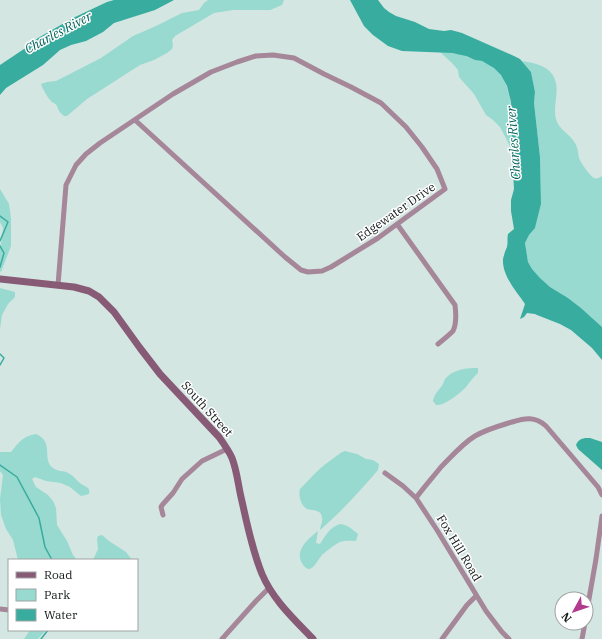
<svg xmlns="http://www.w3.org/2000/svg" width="602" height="639" viewBox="0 0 602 639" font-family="'IBM Plex Serif',serif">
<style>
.green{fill:#98dad0}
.water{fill:#37ac9f}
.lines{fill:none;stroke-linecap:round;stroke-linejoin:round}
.stream{stroke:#37ac9f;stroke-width:1.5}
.street{stroke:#a68699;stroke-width:5}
.secondary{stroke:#875a76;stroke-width:7}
.labels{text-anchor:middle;stroke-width:3;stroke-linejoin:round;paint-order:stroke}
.street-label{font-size:12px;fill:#121918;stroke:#fff}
.water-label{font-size:13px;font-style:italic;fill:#00635a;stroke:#fff}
</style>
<rect width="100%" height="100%" fill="#d3e6e2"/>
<!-- green -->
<path class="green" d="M208 0H284L282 5 270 10H233L214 13 175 36 172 40 173 45 172 49 167 53 154 60 140 65 87 99 67 116H64C60 113 58 110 57 106 56 104 54 103 52 102 49 100 42 88 41 84L47 82 56 81 62 78 101 58 133 36 156 26 182 13 199 10 204 3Z
M440 52C448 53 457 53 464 55 466 56 468 58 470 58 474 60 478 60 482 61 486 63 490 65 493 67 515 82 513 129 512 152L507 140 500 127 493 120 486 115 474 94 459 77 458 70 452 63Z
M522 61C533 63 546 65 552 74 562 88 552 104 556 119 559 130 570 134 575 143 578 148 578 153 579 158 581 163 589 175 594 178 597 179 599 178 602 176V327L581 308 568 298 550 287 540 278 532 269 528 262 525 243 529 235 535 228 541 204 540 157 534 103 535 92 531 72Z
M0 189 9 204 11 218V246L1 272 0 271V247L2 239 3 228 0 222Z
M0 288 15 292V297L8 304 2 315 0 329Z
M478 368V373C473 377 470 382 466 387 460 393 445 406 436 405L433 401C434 395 437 392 441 387 443 385 444 381 445 379 453 369 467 368 478 368Z
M36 434C55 442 41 459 53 468 58 472 63 470 68 473 73 475 76 480 80 483 82 485 86 486 88 488 90 490 89 492 89 494L81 496 70 487 61 483 46 481 35 477 32 479 36 487 48 495 53 501 56 508 57 525 67 541 73 555 77 560H18L13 540 6 529 1 515 0 499 3 475 0 471V452H11C19 442 23 436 36 434Z
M345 451 357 454 366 459 373 460 379 464 378 470C360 491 341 512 320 530 320 526 323 521 322 518 322 509 312 511 307 509 301 506 298 495 300 489 310 479 319 468 331 460 336 457 339 453 345 451Z
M340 524C348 525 352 529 358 534L356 541C351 541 343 540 338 543 334 545 327 551 323 554 318 558 312 576 304 566 292 552 308 539 318 531L316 543 320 544C325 536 330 527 340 524Z
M102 535 109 541 126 552 132 560H93L98 549 97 539 98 536Z
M30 630H46L38 639H24Z"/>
<!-- water -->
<path class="water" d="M114 0H174L155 10 114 23 103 32 86 41 71 45 60 50 43 65 6 88 0 95V65L27 47 38 38 73 18 107 2Z
M350 0H378L384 8 389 12 396 16 415 22 429 29 444 31 451 30 462 33 514 56 520 59 531 72 535 92 534 103 540 157 541 204 535 228 529 235 525 243 528 262 532 269 540 278 550 287 568 298 581 308 602 327V360L592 348 571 330 560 324 537 315 535 314 527 313 524 317 520 319 525 304C517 292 502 276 503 259 504 255 505 251 507 247 508 243 507 239 508 234L514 229 511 211V200L514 189 512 152V120L511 102 507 86 501 75 494 68 482 61 475 60 466 56 452 53 402 51 388 46 373 35 364 26Z
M585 438H590L602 442V470L578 449 576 445C578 440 581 439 585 438Z"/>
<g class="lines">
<!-- stream -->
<path class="stream" d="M0 216 8 222 0 241
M0 246 4 253 0 267
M0 354 4 358 0 365
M0 465 17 477 39 518 45 547 52 560
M41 639 48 630"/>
<!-- street -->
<path class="street" d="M397 224 455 305C456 313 457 323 453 331 449 335 443 340 438 344
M58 285 66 185 76 165 86 154 100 143 173 94 211 72 237 62 256 56 273 55 294 58 324 74 351 87 381 103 406 127 422 147 437 169 445 189 378 238 331 267 322 271 308 272 301 270 285 257 135 120
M385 473 403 486 416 498 437 530 486 611 502 632 509 639
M416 498C424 487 433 477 441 467 452 456 462 444 475 436 487 429 499 426 512 422 525 418 535 416 546 426L598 487 602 495
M163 515 161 507 163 504 173 493 182 479 202 461 227 449
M0 609 9 610
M586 616 596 559 602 516
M222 639 256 601 269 588
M442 639 467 605 476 596
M582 639 585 623"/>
<!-- secondary -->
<path class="secondary" d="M0 279 74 287 89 291 99 297 114 312 140 348 160 374 219 437C224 444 229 451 232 458 237 471 238 484 241 497 247 523 252 550 262 574 273 600 294 619 313 639"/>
</g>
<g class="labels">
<!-- street labels -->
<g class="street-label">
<text transform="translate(396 212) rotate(-35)" y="4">Edgewater Drive</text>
<text transform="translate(207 409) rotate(48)" y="4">South Street</text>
<text transform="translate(459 548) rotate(59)" y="4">Fox Hill Road</text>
</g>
<!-- water labels -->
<g class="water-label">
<text transform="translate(58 32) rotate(-28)" y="5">Charles River</text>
<text transform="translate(513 143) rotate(-94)" y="5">Charles River</text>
</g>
</g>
<!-- legend -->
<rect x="8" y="559" width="130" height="72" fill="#ffffff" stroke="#a0a3a3"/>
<rect x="16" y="572" width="20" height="6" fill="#875a76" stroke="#a0a3a3"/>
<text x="44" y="579" font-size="12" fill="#121918">Road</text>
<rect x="16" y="589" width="20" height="12" fill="#98dad0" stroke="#a0a3a3"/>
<text x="44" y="599" font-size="12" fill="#121918">Park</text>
<rect x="16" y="609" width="20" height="12" fill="#37ac9f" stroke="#a0a3a3"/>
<text x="44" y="619" font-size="12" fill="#121918">Water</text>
<!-- north arrow -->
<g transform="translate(574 611) rotate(230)"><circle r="19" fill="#ffffff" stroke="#a0a3a3"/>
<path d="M0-3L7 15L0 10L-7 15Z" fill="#b1398e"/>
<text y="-6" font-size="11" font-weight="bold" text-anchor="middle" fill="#121918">N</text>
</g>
</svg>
